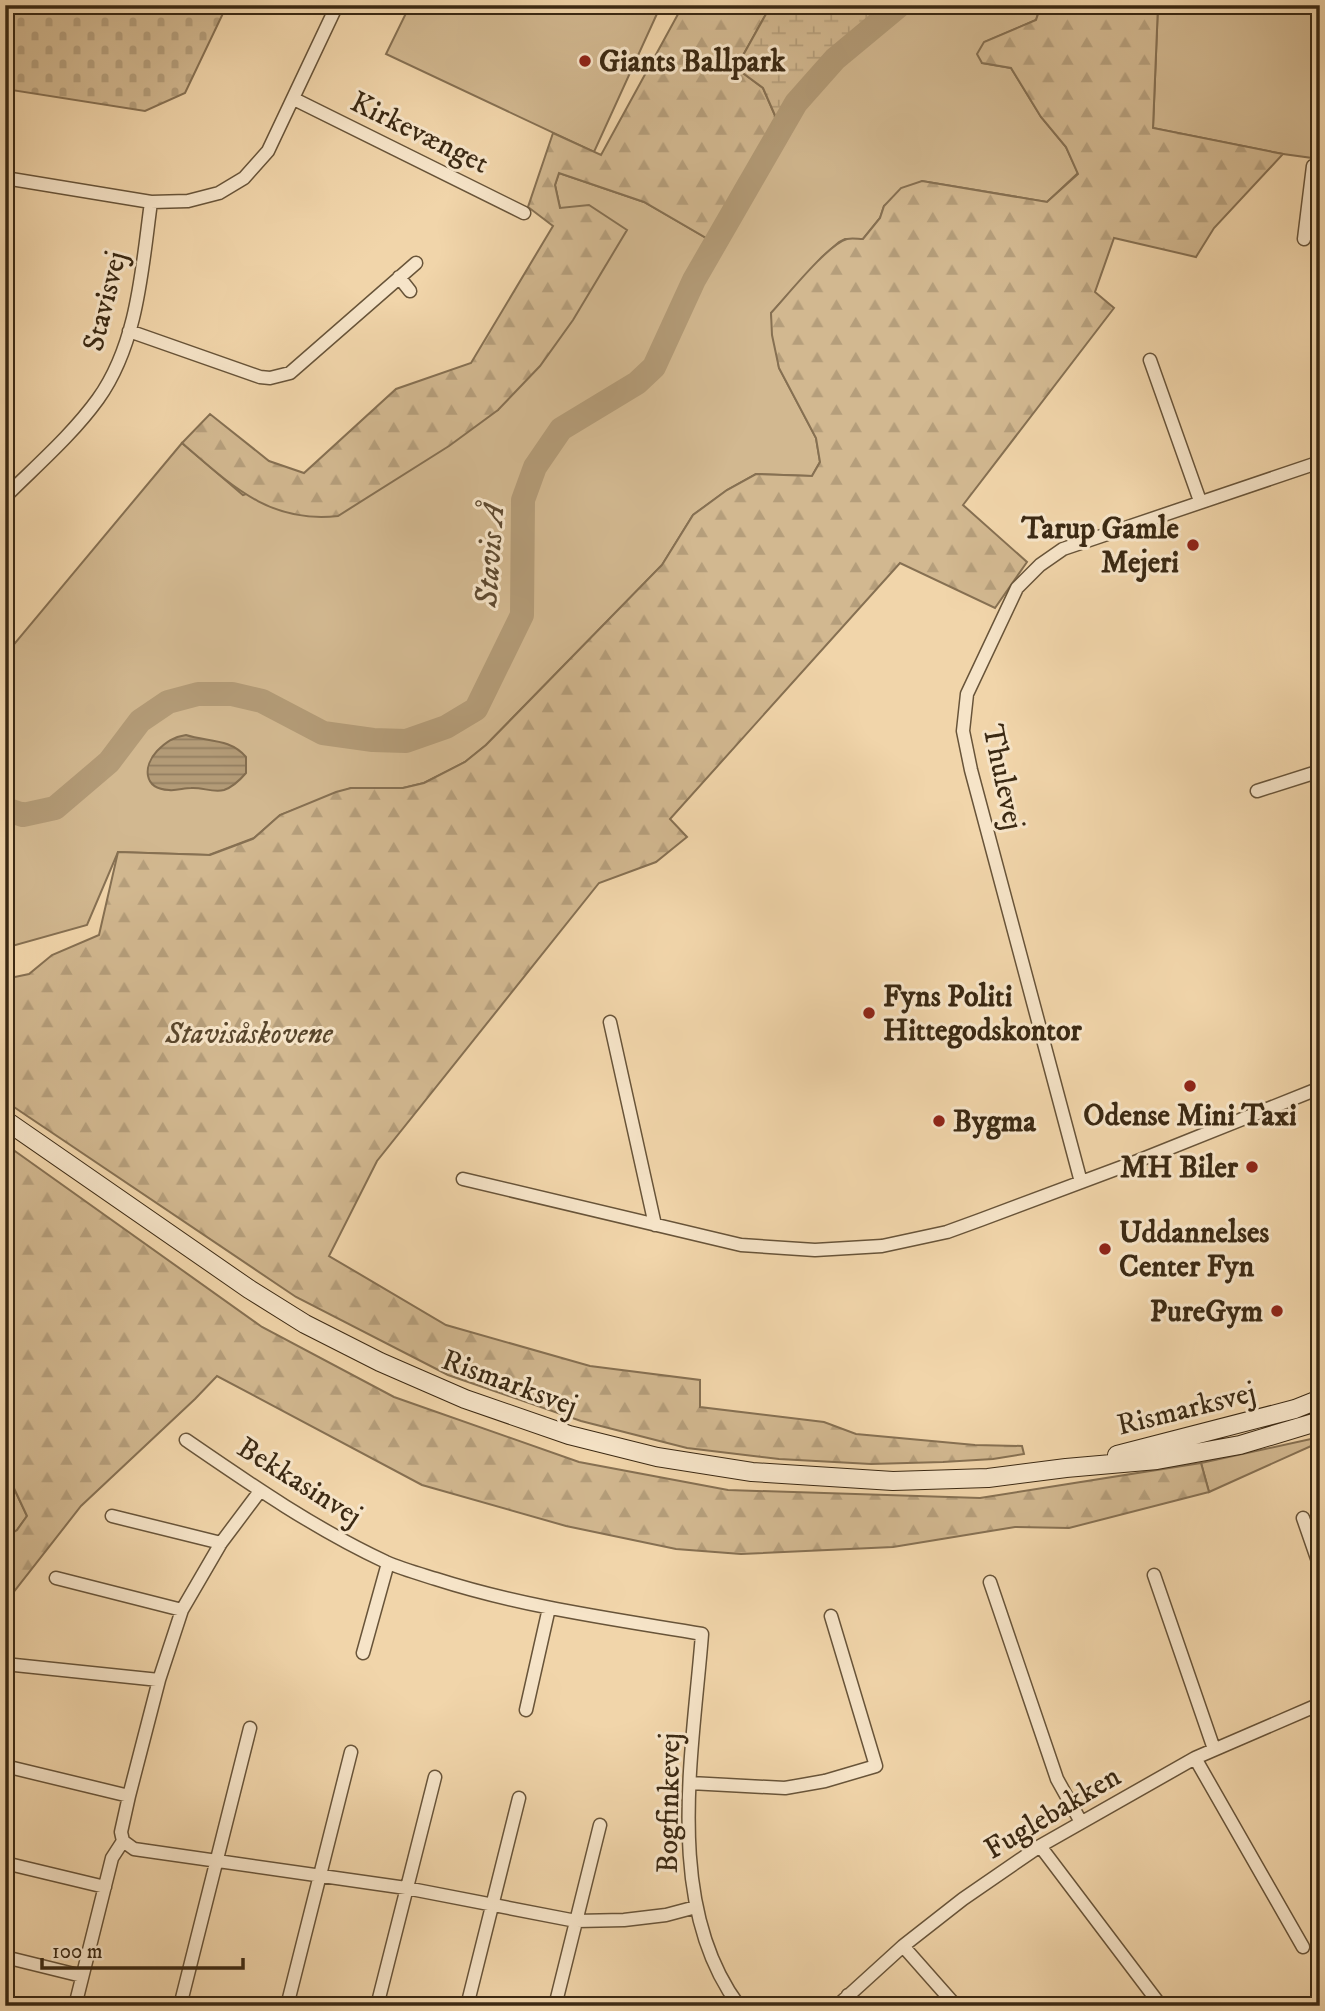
<svg xmlns="http://www.w3.org/2000/svg" width="1325" height="2011" viewBox="0 0 1325 2011" font-family="'IM FELL DW Pica',serif">
<style>
.grass{fill:#d2b890;stroke:#867052;stroke-width:2}
.forest{fill:url(#forest-firs);stroke:#867052;stroke-width:2}
.wetland{fill:url(#wetland-marsh);stroke:#867052;stroke-width:2}
.cemetery{fill:url(#cemetery-stones);stroke:#867052;stroke-width:2}
.water{fill:url(#water-rules);stroke:#836d4f;stroke-width:2}
.lines{fill:none;stroke-linecap:round;stroke-linejoin:round}
.river{stroke:#b39b77;stroke-width:24}
.minor-casing{stroke:#685439;stroke-width:15}
.secondary-casing{stroke:#3b2913;stroke-width:20}
.minor{stroke:#f6e4c8;stroke-width:12}
.secondary{stroke:#f6e4c8;stroke-width:18}
.poi-dot{fill:#8f2418;stroke:#f6e4c8;stroke-width:2.5}
.labels{text-anchor:middle;stroke-width:6;stroke-linejoin:round;paint-order:stroke}
.poi-label{font-size:30px;font-weight:bold;fill:#3b2913;stroke:#f6e4c8;text-anchor:start}
.street-label{font-size:30px;fill:#3b2913;stroke:#f6e4c8}
.park-label{font-size:30px;font-style:italic;fill:#59462c;stroke:#f6e4c8}
.water-label{font-size:32px;font-style:italic;fill:#5f4b31;stroke:#f6e4c8}
</style>
<defs>
<pattern id="forest-firs" width="22" height="20" patternUnits="userSpaceOnUse" patternTransform="scale(1.75)"><rect width="22" height="20" fill="#d2b890"/><path d="M5 1l3.5 6h-7zM16 11l3.5 6h-7z" fill="#b59e7b"/></pattern>
<pattern id="wetland-marsh" width="20" height="14" patternUnits="userSpaceOnUse" patternTransform="scale(1.75)"><rect width="20" height="14" fill="#d2b890"/><path d="M1 5h8M5 5V1M11 12h8M15 12V8" fill="none" stroke="#b59e7b"/></pattern>
<pattern id="cemetery-stones" width="16" height="16" patternUnits="userSpaceOnUse" patternTransform="scale(1.75)"><rect width="16" height="16" fill="#d2b890"/><path d="M2 7V4a2 2 0 0 1 4 0v3zM10 15v-3a2 2 0 0 1 4 0v3z" fill="#b59e7b"/></pattern>
<pattern id="water-rules" width="6" height="5" patternUnits="userSpaceOnUse" patternTransform="scale(1.75)"><rect width="6" height="5" fill="#b39b77"/><path d="M0 2.5h6" fill="none" stroke="#937e60"/></pattern>
</defs>
<rect width="100%" height="100%" fill="#f1d5aa"/>
<filter id="stains"><feTurbulence type="fractalNoise" baseFrequency=".00286" numOctaves="4"/><feColorMatrix values="0 0 0 0 .2 0 0 0 0 .09 0 0 0 0 .02 0 0 0 .5 -.17"/></filter>
<radialGradient id="worn" r=".72"><stop offset=".6" stop-color="#630" stop-opacity="0"/><stop offset="1" stop-color="#630" stop-opacity=".3"/></radialGradient>
<!-- grass -->
<path class="grass" d="M410 5H661L594 152 386 54Z
M771 5H1041L1036 20 985 42 982 63 1011 68 1041 117 1066 147 1078 173 1047 202 922 181 884 206 880 218 863 239H845L839 242 822 257 771 313 779 368 816 438 820 462 812 476 756 474 727 490 693 515 662 565 486 745 465 762 424 783 403 788H351L280 815 254 838 209 855 118 852 87 925 5 948V655L182 443 243 495 498 410 560 208 555 185 559 173 644 202 708 239 763 88 736 68Z
M1158 5H1320V159L1283 154 1153 128Z
M1320 1437V1442L1209 1492 1201 1463Z
M5 1480 12 1484 27 1516 17 1530 5 1538Z"/>
<!-- forest -->
<path class="forest" d="M683 5H771L736 68 763 88 777 120 772 145 718 239H708L644 202 559 173 555 185 560 208 589 205 627 230 573 320 540 366 498 410 449 446 338 516C269 524 230 484 182 443L210 414 269 461 304 473 396 389 471 363 553 226 528 207 553 133 601 155Z
M1041 5H1158L1153 128 1283 154 1214 228 1196 257 1114 238 1095 292 1114 308 963 505 1027 562 995 608 900 563 670 819 687 837 656 862 599 883 377 1161 329 1256 446 1325 590 1366 700 1380V1407L824 1422 856 1434 975 1445 1022 1446 1024 1454 993 1459 943 1462 871 1464 779 1459 687 1448 581 1421 448 1375 296 1297 5 1101V979L29 974 52 955 99 935 118 852 210 855 253 839 280 815 336 792 351 788H403L424 783 465 762 486 745 662 565 693 515 727 490 756 474 812 476 820 462 816 438 779 368 772 335 771 313C786 297 828 244 847 239 852 238 858 239 863 239L880 218 884 206 901 188 922 181 1047 202 1078 174 1066 147 1041 117 1011 68 982 63 977 54 984 42 1036 20Z
M5 1144 262 1327 394 1397 579 1462 728 1490 980 1498 1201 1463 1209 1492 1069 1528 1015 1527 893 1547 741 1554 676 1549 566 1526 422 1485 217 1376 195 1399 81 1506 5 1603V1538L17 1530 27 1516 12 1484 5 1480Z"/>
<!-- wetland -->
<path class="wetland" d="M771 5H886L818 67 777 120 763 88 736 68Z"/>
<!-- cemetery -->
<path class="cemetery" d="M5 5H227L185 93 145 111 5 89Z"/>
<!-- water -->
<path class="water" d="M186 735C207 742 230 738 246 757V773C240 780 233 787 224 790 213 793 202 787 191 788 184 788 176 791 169 790 143 789 143 766 157 751 166 742 173 737 186 735Z"/>
<g class="lines">
<!-- river -->
<path class="river" d="M5 809 23 815 55 808 109 762 140 721 168 702 198 694H232L262 701 323 733 373 740 406 741 446 727 476 709 522 615 523 500 535 467 561 429 637 383 654 367 694 280 796 103 835 59 900 5"/>
<defs>
<path id="minor" d="M294 99 524 213
M5 178 151 202 188 201 219 193 244 178 268 151 337 5
M1304 239 1313 166 1320 167
M399 277 410 291
M129 331 260 377 270 378 290 373 416 263
M1150 360 1200 501
M5 497C37 465 72 435 98 399 138 343 142 268 151 202
M1257 791 1320 771
M610 1022 655 1225
M463 1179 741 1245 815 1250 882 1246 947 1232 980 1220 1135 1162 1320 1088
M1081 1182 971 770 963 731 967 694 1017 588 1040 565 1063 549 1320 462
M186 1440C250 1484 315 1529 386 1562 402 1569 420 1574 436 1579 523 1607 613 1619 702 1634 693 1752 663 1904 739 2006
M260 1491 221 1543 182 1610 159 1680 129 1796 121 1832 123 1841 134 1849 406 1888 576 1921 624 1920 666 1915 696 1907
M112 1516 221 1543
M1303 1518 1320 1567
M1154 1575 1214 1749
M56 1578 182 1610
M990 1582 1057 1779 1081 1822
M363 1653 388 1563
M5 1664 159 1680
M526 1710 549 1608
M1195 1758 1303 1947
M5 1766 129 1796
M690 1783 785 1788 825 1781 876 1766 831 1616
M1040 1846 1161 2006
M5 1863 105 1887
M903 1946 956 2006
M5 1957 82 1976
M848 1995 858 2006
M75 2006 112 1858 123 1841
M180 2006 250 1728
M287 2006 351 1752
M377 2006 435 1777
M467 2006 519 1798
M555 2006 600 1825
M837 2006 903 1946 963 1899 1040 1846 1195 1758 1320 1704"/>
<path id="secondary" d="M5 1120 249 1289 305 1324 380 1362 465 1399 569 1435 657 1457 752 1472 893 1481 988 1478 1066 1468 1157 1460 1240 1445 1320 1421
M1117 1455 1295 1409 1320 1399"/>
</defs>
<!-- minor casing -->
<use href="#minor" class="minor-casing"/>
<!-- secondary casing -->
<use href="#secondary" class="secondary-casing"/>
<!-- minor -->
<use href="#minor" class="minor"/>
<!-- secondary -->
<use href="#secondary" class="secondary"/>
</g>
<!-- markers -->
<g class="poi-dot">
<circle cx="585" cy="61" r="7"/>
<circle cx="1193" cy="545" r="7"/>
<circle cx="869" cy="1013" r="7"/>
<circle cx="1190" cy="1086" r="7"/>
<circle cx="939" cy="1121" r="7"/>
<circle cx="1252" cy="1167" r="7"/>
<circle cx="1105" cy="1249" r="7"/>
<circle cx="1277" cy="1311" r="7"/>
</g>
<g class="labels">
<!-- poi labels -->
<g class="poi-label">
<text x="599" y="71">Giants Ballpark</text>
<text x="1179" y="538" text-anchor="end">Tarup Gamle<tspan x="1179" dy="34">Mejeri</tspan></text>
<text x="883" y="1006">Fyns Politi<tspan x="883" dy="34">Hittegodskontor</tspan></text>
<text x="1190" y="1125" text-anchor="middle">Odense Mini Taxi</text>
<text x="953" y="1131">Bygma</text>
<text x="1238" y="1177" text-anchor="end">MH Biler</text>
<text x="1119" y="1242">Uddannelses<tspan x="1119" dy="34">Center Fyn</tspan></text>
<text x="1263" y="1321" text-anchor="end">PureGym</text>
</g>
<!-- street labels -->
<g class="street-label">
<text transform="translate(420 132) rotate(26)" y="10">Kirkevænget</text>
<text transform="translate(104 301) rotate(-76)" y="10">Stavisvej</text>
<text transform="translate(1004 777) rotate(78)" y="10">Thulevej</text>
<text transform="translate(510 1382) rotate(20)" y="10">Rismarksvej</text>
<text transform="translate(1186 1408) rotate(-14)" y="10">Rismarksvej</text>
<text transform="translate(300 1481) rotate(32)" y="10">Bekkasinvej</text>
<text transform="translate(668 1803) rotate(-89)" y="10">Bogfinkevej</text>
<text transform="translate(1052 1812) rotate(-31)" y="10">Fuglebakken</text>
</g>
<!-- park labels -->
<g class="park-label">
<text x="249" y="1043">Stavisåskovene</text>
</g>
<!-- water labels -->
<g class="water-label">
<text transform="translate(489 555) rotate(-86)" y="11">Stavis Å</text>
</g>
</g>
<!-- margin -->
<rect width="1325" height="2011" fill="none" stroke="#f1d5aa" stroke-width="28"/>
<rect x="7" y="7" width="1311" height="1997" fill="none" stroke="#3b2913" stroke-width="3.5"/>
<rect x="14" y="14" width="1297" height="1983" fill="none" stroke="#3b2913" stroke-width="2"/>
<!-- scale -->
<path d="M42 1958v10h201v-10" fill="none" stroke="#3b2913" stroke-width="3.5"/>
<text x="52" y="1958" font-size="21" fill="#3b2913" stroke="#f6e4c8" stroke-width="5" paint-order="stroke">100 m</text>
<rect width="100%" height="100%" filter="url(#stains)"/>
<rect width="100%" height="100%" fill="url(#worn)"/>
</svg>
